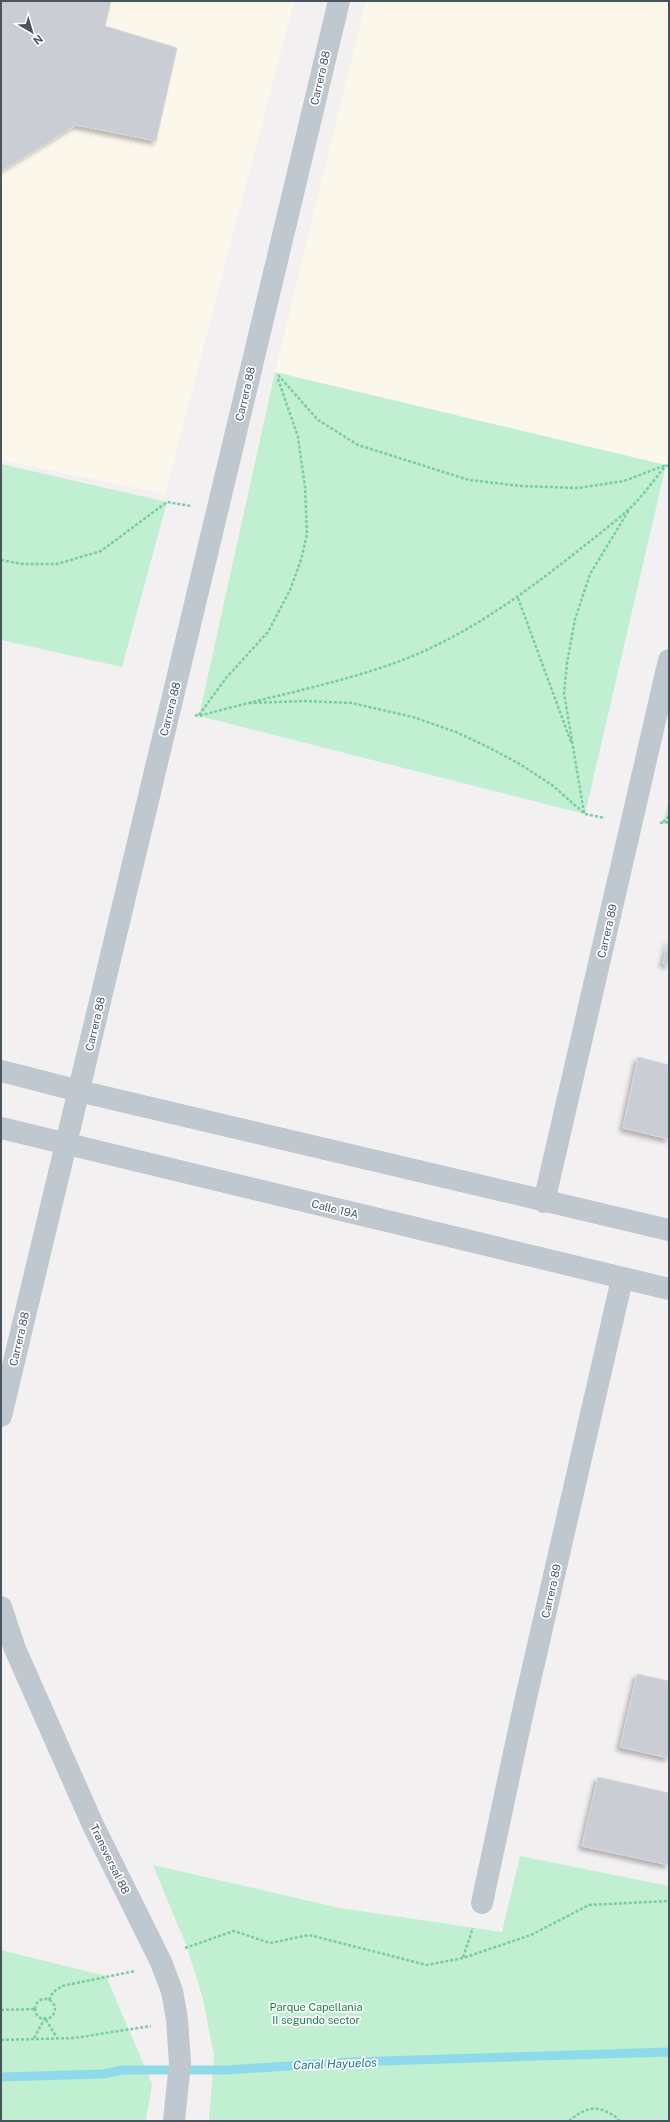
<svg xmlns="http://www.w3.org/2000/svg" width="670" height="2122" viewBox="0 0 670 2122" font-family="'Public Sans',sans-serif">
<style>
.commercial{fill:#fcf7eb}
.green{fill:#c1efd1}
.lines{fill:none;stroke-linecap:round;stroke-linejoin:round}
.stream{stroke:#8fdaea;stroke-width:9}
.building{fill:#cacdd3;stroke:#d5d7dc;filter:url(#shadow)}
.path{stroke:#79cca1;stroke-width:2.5;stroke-dasharray:3 2;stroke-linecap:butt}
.minor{stroke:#bfc8cf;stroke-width:22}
.tertiary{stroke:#bfc8cf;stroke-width:22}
.labels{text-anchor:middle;stroke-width:3.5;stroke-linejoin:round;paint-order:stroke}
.street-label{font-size:11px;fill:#49545e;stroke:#fff}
.park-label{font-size:11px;fill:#1a7f49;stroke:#fff}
.water-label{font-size:12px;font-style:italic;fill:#107b92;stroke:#fff}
</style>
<defs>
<filter id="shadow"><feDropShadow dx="-3.5" dy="3.5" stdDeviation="2" flood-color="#0004"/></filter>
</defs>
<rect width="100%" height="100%" fill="#f3f0f1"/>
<!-- commercial -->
<path class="commercial" d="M1 1H294L165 494 1 460Z
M366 1H669V453L666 465 275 372Z"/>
<!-- green -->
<path class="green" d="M275 372 666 465 585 814 199 716Z
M1 464 167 502 122 667 1 640Z
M669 800V824L663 823Z
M520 1856 669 1886V2121H209L214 2056 203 1999 187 1947 153 1865 340 1908 502 1932Z
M1 1950 106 1976 152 2084 146 2121H1Z"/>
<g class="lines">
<!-- stream -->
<path class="stream" d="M1 2077 103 2074 123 2070H227L350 2062 669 2052"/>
</g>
<!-- building -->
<path class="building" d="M1 1H111L105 26 177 48 156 141 76 125 1 171Z
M669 939V965L663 964Z
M638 1057 669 1065V1139L623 1128Z
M637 1674 669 1681V1758L620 1747Z
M598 1777 669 1793V1865L582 1846Z"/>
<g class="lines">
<!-- path -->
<path class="path" d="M278 375 318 420 358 445 469 480 521 486 578 488 624 481 666 465 669 467
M1 560 22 564H57L101 551 167 502 191 506
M518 598 571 742
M249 703 306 701 352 703 413 717 456 732 488 747 518 763 552 785 585 814 605 818
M195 715 199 716C266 697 335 685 400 661 467 636 529 590 584 546 599 534 615 522 629 509 642 497 654 480 666 465
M199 715 226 678 268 632 290 590 301 560 307 534 305 487 298 437 278 379
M584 813 564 693 567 663 575 619 590 574 629 510
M663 822 669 816
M660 823 669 822
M185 1948 234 1931 270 1943 309 1935 427 1965 463 1958 531 1935 589 1905 669 1901
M463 1957 473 1928
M35 2009a10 10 0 1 1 20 0a10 10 0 1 1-20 0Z
M49 2000 53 1992 62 1986 135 1971
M1 2010 35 2009
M34 2038 45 2018 57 2038
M1 2040 74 2038 151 2026
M569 2121C582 2110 594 2104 609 2113 613 2115 617 2117 619 2121"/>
<!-- minor -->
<path class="minor" d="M544 1202 669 660
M482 1903 523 1711 622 1279"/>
<!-- tertiary -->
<path class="tertiary" d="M1 1071 79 1091 669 1230
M1 1128 669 1289
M1 1416 339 1
M1 1607 15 1649 93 1825 161 1962 172 1991 177 2019 180 2063 174 2121"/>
</g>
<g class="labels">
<!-- street labels -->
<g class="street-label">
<text transform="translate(320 78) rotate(-77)" y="4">Carrera 88</text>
<text transform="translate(245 394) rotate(-77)" y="4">Carrera 88</text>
<text transform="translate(170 709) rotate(-76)" y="4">Carrera 88</text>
<text transform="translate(607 931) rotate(-77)" y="4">Carrera 89</text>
<text transform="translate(95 1024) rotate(-77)" y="4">Carrera 88</text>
<text transform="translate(335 1209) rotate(14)" y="4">Calle 19A</text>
<text transform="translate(19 1339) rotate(-77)" y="4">Carrera 88</text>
<text transform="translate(551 1591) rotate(-77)" y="4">Carrera 89</text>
<text transform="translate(110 1859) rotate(64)" y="4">Transversal 88</text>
</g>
<!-- park labels -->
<g class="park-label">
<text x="316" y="2011">Parque Capellania<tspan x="316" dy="13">II segundo sector</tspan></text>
</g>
<!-- water labels -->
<g class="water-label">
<text transform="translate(335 2064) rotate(-2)" y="4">Canal Hayuelos</text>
</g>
</g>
<!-- border -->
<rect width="670" height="2122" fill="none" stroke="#49545e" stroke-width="4"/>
<!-- north arrow -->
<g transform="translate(32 32) rotate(142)" stroke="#ffffff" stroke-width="3" paint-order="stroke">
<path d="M0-3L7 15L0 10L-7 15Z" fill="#49545e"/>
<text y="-6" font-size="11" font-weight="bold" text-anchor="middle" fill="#49545e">N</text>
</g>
</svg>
